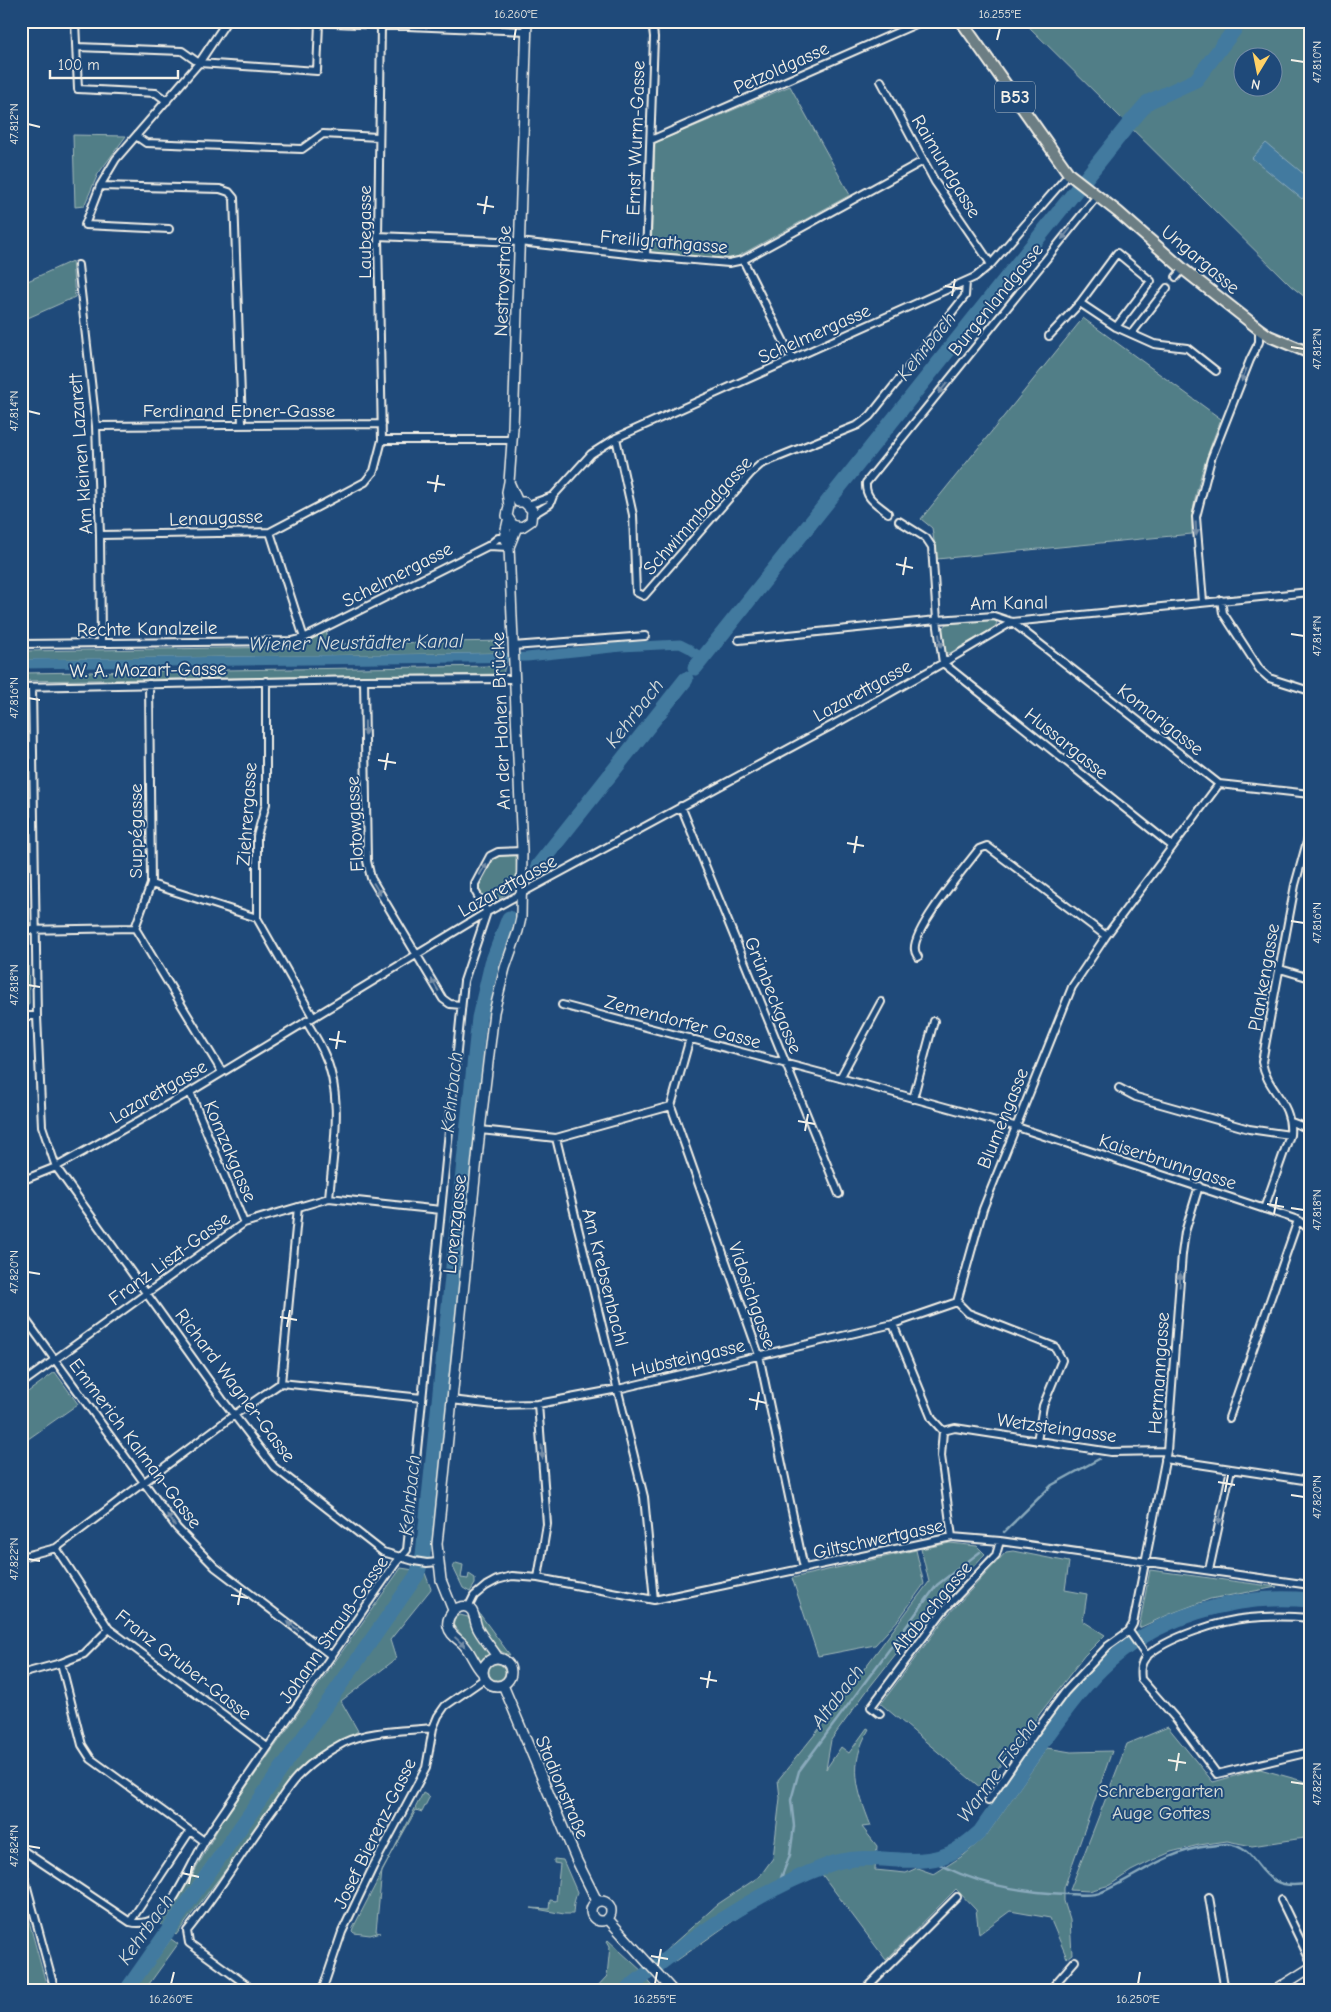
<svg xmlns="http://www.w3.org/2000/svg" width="1331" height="2012" viewBox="0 0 1331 2012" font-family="'Comic Neue',sans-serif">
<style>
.green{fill:#517e87;stroke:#a2b8b8;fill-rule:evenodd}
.water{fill:#437a9f;stroke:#8aaabc}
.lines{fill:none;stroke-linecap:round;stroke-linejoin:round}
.stream{stroke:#8aaabc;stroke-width:2.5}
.canal{stroke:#437a9f;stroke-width:9}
.river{stroke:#437a9f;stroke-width:15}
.street-tunnel{stroke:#3f638a;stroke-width:6;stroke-dasharray:6 3;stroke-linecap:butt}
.street-casing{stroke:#f4f1e8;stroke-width:10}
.secondary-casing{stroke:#f4f1e8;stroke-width:12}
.primary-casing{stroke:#f4f1e8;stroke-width:14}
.street{stroke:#1f4a7a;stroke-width:6}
.secondary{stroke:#1f4a7a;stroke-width:9}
.primary{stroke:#6c7e84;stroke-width:10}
.oneway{fill:#748da6}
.ticks{fill:none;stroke:#f4f1e8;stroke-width:2}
.labels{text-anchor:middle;stroke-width:4;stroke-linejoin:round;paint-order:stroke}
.shield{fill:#1f4a7a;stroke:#b4bfc7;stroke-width:1}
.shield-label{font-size:18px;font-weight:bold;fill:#f4f1e8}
.street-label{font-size:19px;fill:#f4f1e8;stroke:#1f4a7a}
.park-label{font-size:19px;fill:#dce0d9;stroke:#1f4a7a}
.water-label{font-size:20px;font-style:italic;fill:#d9dfdd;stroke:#1f4a7a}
.neatline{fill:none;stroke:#f4f1e8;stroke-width:2}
.ticks-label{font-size:12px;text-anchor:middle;fill:#f4f1e8}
</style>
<rect width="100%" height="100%" fill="#1f4a7a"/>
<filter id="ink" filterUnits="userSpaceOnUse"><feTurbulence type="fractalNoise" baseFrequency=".02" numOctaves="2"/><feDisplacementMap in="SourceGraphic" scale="10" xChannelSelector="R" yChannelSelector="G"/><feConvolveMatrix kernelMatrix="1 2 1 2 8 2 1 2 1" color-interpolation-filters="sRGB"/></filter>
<g filter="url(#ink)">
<!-- green -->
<path class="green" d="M1023 21H1310V301L1291 286ZM1244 58H1274V88H1244Z
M790 86 850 195 733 259 651 252 655 143Z
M73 135 126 136 98 174 84 206 75 207Z
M72 261 75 297 21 321V284Z
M1083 318 1221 419C1208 452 1190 499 1192 534L937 559 932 528 921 519Z
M993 619 997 623 995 627 950 653H947L944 651 942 629 946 624Z
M326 632 331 644 504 641V653L21 660V651L295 647Z
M506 662 503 674 21 681V673L495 666Z
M513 854 516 857C517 893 518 887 488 905L479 891V885L493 859 499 855Z
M21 934 28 938 29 1003 27 1007 21 1010Z
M55 1372 78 1404 21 1444V1397Z
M950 1543 977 1546 985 1554 921 1622 869 1688 831 1740 826 1769 841 1747 849 1753 867 1728 869 1729C848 1765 857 1790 871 1826L862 1827 877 1846 875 1870 906 1873 917 1868 934 1874 964 1855 986 1836 1047 1748 1071 1752 1112 1751 1064 1888V1901L1070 1920 1072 1954 1067 1958 1050 1918 1010 1911 979 1934 976 1910 956 1889 886 1960 821 1873 760 1902 676 1961 665 1951 718 1904 760 1876 773 1858 780 1798 778 1780 816 1733 929 1582 921 1549Z
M916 1550 924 1584 899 1619 875 1645 818 1656 792 1578Z
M1013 1551 1069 1562 1065 1590 1087 1594 1083 1621 1105 1635 1084 1656 982 1789 881 1704 946 1617 1006 1552Z
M456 1563 463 1565 461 1578 468 1579 469 1574 475 1578V1584L470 1592 463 1588 453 1567Z
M401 1568 414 1570 163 1926 159 1922 158 1919 175 1904 189 1882 221 1823Z
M1150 1570 1277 1587 1210 1599 1170 1614 1139 1628Z
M425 1573 431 1589 390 1640 396 1659 341 1701 358 1731 320 1755 299 1773 176 1935 171 1931Z
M479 1613 510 1655C493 1651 477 1630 479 1613Z
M460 1615 468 1617 476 1636 491 1655 481 1665 468 1642 453 1625 455 1618Z
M489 1672a8 8 0 1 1 16 0a8 8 0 1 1-16 0Z
M1168 1727 1213 1782 1260 1769 1310 1783V1837L1252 1846 1227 1841 1199 1845 1171 1852 1153 1860 1131 1871 1110 1885 1089 1891 1070 1890 1127 1744Z
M423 1793 430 1797 429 1798 422 1812 416 1810 382 1871 376 1931 381 1932 370 1935 354 1933 352 1931 353 1928Z
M554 1859 563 1860 577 1892 574 1903 573 1914H564L531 1908 549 1909 550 1900 556 1901 560 1864 554 1863Z
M21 1892 48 1991H28L21 1965Z
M171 1939 178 1944 144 1991H133Z
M608 1940 644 1973 621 1991H593L607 1976 610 1946 607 1941Z
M645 1977 657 1991H629Z"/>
<!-- water -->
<path class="water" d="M1266 143 1310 179V189L1302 199 1252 158Z"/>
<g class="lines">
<!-- stream -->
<path class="stream" d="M1004 1532 1052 1485 1099 1459
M930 1859C972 1884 1019 1892 1068 1894 1078 1894 1092 1897 1102 1892 1138 1876 1166 1851 1209 1846 1214 1846 1221 1844 1227 1844 1266 1848 1253 1895 1310 1883
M777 1888 790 1855 794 1826 791 1800 799 1771 937 1585 980 1552"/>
<!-- canal -->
<path class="canal" d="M692 651 703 658
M21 664 527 657 621 647 680 644 690 649
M21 1982 24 1991"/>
<!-- river -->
<path class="river" d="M695 668 1129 124 1148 102 1196 80 1241 21
M538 866 686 679
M126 1991 417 1575 423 1555 479 1018 492 963 509 918
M625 1991C687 1941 753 1893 828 1865 869 1849 912 1870 949 1854 961 1849 971 1840 980 1832 1001 1802 1022 1771 1043 1741 1061 1717 1078 1691 1100 1670 1154 1616 1235 1593 1310 1600"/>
<!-- street-tunnel -->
<path class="street-tunnel" d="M1167 288 1176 277
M888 513 899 521"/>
<defs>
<path id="street" d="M75 21 78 89 156 93 167 101
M286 21 527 31
M77 47 182 51 199 63 317 71 319 23
M881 81 935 182 991 264
M136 136 146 143 302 149 323 134 378 137
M651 140 923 21
M100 186 220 189 229 192 234 198 242 425
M169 229 85 225 100 186 116 159 199 63 227 21
M378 236 519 242 646 256 729 263 743 260 923 161
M646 256 654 37 652 21
M743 260 792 358
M78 265 96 426 100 535 101 643
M1176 277 1183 269
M1080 303 1116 327 1154 344 1187 348 1216 371
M1132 333 1167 288
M1049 336 1080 303 1117 253 1151 281 1116 327
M96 426 382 424
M616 438 633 515 636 592 644 596 751 473 761 464 858 425 870 416 965 296 966 282
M382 440H512
M528 505 553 496
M888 513C876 503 865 499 866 483L1097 196
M532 515 550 504 553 496 591 454 616 438 975 277 991 264 1069 174
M899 521 926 538 932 547 937 620 943 663 1172 846
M270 532 304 638
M100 535 270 532 365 482 374 471 382 440 378 236 381 25
M488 546 509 547
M1221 600 1223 613 1260 670 1269 678 1310 691
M1203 602 1196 517 1211 459 1250 360 1259 342V329
M1012 622 1219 784 1310 794
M739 640 937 620 994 616 1012 622 1310 592
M21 644 292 641 304 638 488 546 498 538H504
M513 646 645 636
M364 680 367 861 371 878 443 999 450 1004 461 1005
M149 684 151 884 135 928 222 1072
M21 687 364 680 515 679
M32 687 37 1016 42 1126 56 1167 222 1399 274 1467 383 1552 414 1561 427 1563 438 1562
M681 806 839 1194
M151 884 257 918 313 1017
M257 918V836L266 804V681
M21 930 135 928
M918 957C917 955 915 953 915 950 911 931 966 866 979 849L987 846 1106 936
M1280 969 1310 978
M562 1005 840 1078 1014 1126 1298 1220 1310 1230
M21 1016H37
M306 1021C312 1031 318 1040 323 1051 345 1096 333 1150 329 1198
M690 1038 671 1106 759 1355 804 1568
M840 1078 881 1002
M1119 1088 1136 1097 1249 1129 1290 1135
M190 1092 244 1223
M913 1099 934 1021
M1291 1122 1310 1129
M480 1130 556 1138 671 1106
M556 1138 644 1497 654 1600
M21 1181 56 1167 190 1092 487 912 840 721 943 663 1012 622
M1264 1209 1290 1135C1293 1101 1267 1092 1262 1062L1295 885 1310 831
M21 1313 177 1528 215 1567 332 1656
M893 1324 932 1419 943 1431 941 1456 952 1537
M281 1383 298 1207
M21 1384 244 1223 329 1198 441 1210
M451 1400 495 1405 538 1404 618 1389 893 1324 957 1302
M1229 1418 1298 1220
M943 1431 955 1428 1111 1452 1167 1451
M1037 1441 1043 1406 1062 1360 1055 1347 968 1313 957 1302 983 1209 1072 987 1106 936 1219 784
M1165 1459 1310 1481
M56 1548 109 1629 267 1747
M21 1557 56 1548 234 1415 281 1383 422 1398
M1209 1570 1231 1469
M538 1578 547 1524 538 1404
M468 1608 474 1596 486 1586 497 1580 512 1576 538 1578 654 1600 952 1537 1000 1541 1310 1585
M1310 1618C1289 1616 1269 1616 1249 1618 1222 1620 1165 1638 1146 1657 1140 1664 1140 1671 1141 1679L1177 1720 1217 1774 1310 1752
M1129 1631 1147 1657
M61 1663 82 1745 91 1759 204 1841
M21 1674 61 1663 84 1654 109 1629
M880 1714 871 1707 943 1611 996 1555 1000 1541
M988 1801 1034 1734 1065 1692 1108 1646 1129 1631 1133 1624 1167 1451 1182 1254 1185 1232 1199 1186
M21 1849 130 1922C146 1926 159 1918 169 1905 185 1883 196 1853 212 1829 272 1740 334 1653 395 1564L407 1550 464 981 487 912 475 891V884L490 856 498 852 522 851
M21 1865 55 1991
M1209 1897 1225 1991
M1281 1900 1310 1960
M130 1922 190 1831
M255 1991 189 1943 187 1931C219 1892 244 1848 275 1807 283 1796 290 1783 300 1774 312 1762 328 1751 343 1743 369 1730 404 1731 433 1728
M322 1991 342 1932 373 1867 426 1768 433 1728 438 1716 445 1706 484 1679
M863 1991 957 1897
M1049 1991 1075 1961"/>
<path id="secondary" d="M509 482 518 502H524L532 510 531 521 522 527 513 525 507 516 509 506 507 492 509 482 513 428 527 21
M509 547 517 527
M453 1610 441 1580 437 1544 480 1130 494 1012 505 968 518 931 521 918 522 851 509 547 504 538 508 521
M483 1672a14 14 0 1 1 28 0a14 14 0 1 1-28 0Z
M482 1672C474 1664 471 1652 463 1644 457 1638 450 1635 448 1626 445 1614 463 1599 472 1611 475 1616 475 1624 478 1629 484 1640 492 1648 498 1658
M503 1685 577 1861 597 1901
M591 1911a10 10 0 1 1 20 0a10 10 0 1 1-20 0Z
M608 1919 673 1991
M1274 1991 1310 1968"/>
<path id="primary" d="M961 21 1069 174 1118 212 1183 269 1259 329 1269 336 1310 353"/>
</defs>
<!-- street casing -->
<use href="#street" class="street-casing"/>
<!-- secondary casing -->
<use href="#secondary" class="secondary-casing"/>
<!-- primary casing -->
<use href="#primary" class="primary-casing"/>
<!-- street -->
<use href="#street" class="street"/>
<!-- secondary -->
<use href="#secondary" class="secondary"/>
<!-- primary -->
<use href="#primary" class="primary"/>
</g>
<!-- one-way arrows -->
<defs><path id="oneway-solid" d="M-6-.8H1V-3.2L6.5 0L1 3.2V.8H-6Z" transform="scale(1.25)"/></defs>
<g class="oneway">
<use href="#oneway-solid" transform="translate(1066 234) rotate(129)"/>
<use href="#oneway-solid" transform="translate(1244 375) rotate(111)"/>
<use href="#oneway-solid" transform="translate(943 388) rotate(129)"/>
<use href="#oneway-solid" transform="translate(1196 529) rotate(87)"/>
<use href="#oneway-solid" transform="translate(940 641) rotate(82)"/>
<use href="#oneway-solid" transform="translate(365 728) rotate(89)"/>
<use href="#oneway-solid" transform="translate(483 869) rotate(-61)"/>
<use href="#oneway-solid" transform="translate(377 889) rotate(59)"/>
<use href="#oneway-solid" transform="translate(435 985) rotate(-120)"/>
<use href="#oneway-solid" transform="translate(1180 1280) rotate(-86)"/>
<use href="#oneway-solid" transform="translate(542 1452) rotate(86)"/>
<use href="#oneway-solid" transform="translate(1220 1517) rotate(102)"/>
<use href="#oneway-solid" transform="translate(171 1520) rotate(-125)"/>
<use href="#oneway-solid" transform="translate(293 1626) rotate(-142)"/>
<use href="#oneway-solid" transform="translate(460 1642) rotate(43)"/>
</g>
</g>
<!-- ticks -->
<path class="ticks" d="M514 40 516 28M997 40 1000 28M1291 60 1304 62M28 124 40 127M477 204 494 207M484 214 487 196M945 286 962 289M952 296 955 279M1291 347 1304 349M28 411 40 414M427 482 445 485M435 492 438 475M896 564 913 568M903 575 906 557M1291 634 1304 636M28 698 40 700M378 760 396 763M385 770 388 753M847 843 864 846M854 853 857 836M1291 921 1304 923M28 985 40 987M329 1039 346 1042M336 1049 339 1031M798 1121 815 1124M805 1131 808 1114M1267 1204 1284 1207M1291 1208 1304 1210M1274 1214 1277 1197M28 1272 40 1274M280 1317 297 1320M287 1327 290 1310M749 1399 766 1403M756 1410 759 1392M1218 1482 1235 1485M1225 1492 1228 1475M1291 1495 1304 1497M28 1559 40 1561M231 1595 248 1598M238 1605 241 1588M700 1678 717 1681M707 1688 710 1671M1168 1760 1186 1763M1176 1771 1179 1753M1291 1782 1304 1784M28 1846 40 1848M182 1873 199 1877M189 1884 192 1866M651 1956 668 1959M658 1966 661 1949M171 1984 174 1972M655 1984 657 1972M1138 1984 1140 1972"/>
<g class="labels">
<!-- shield labels -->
<rect class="shield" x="995" y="81.5" width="40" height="31" rx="4"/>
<g class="shield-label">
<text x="1015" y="103">B53</text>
</g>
<!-- street labels -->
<g class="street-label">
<text transform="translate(781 67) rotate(-24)" y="7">Petzoldgasse</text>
<text transform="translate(635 138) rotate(-88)" y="7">Ernst Wurm-Gasse</text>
<text transform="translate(947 166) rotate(59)" y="7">Raimundgasse</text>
<text transform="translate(364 232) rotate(-90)" y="7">Laubegasse</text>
<text transform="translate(664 241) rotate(5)" y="7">Freiligrathgasse</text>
<text transform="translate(1201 259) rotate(40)" y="7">Ungargasse</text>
<text transform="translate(502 281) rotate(-88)" y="7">Nestroystraße</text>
<text transform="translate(995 299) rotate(-51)" y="7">Burgenlandgasse</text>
<text transform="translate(814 333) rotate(-24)" y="7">Schelmergasse</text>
<text x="239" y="417">Ferdinand Ebner-Gasse</text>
<text transform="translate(80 454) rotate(-94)" y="7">Am kleinen Lazarett</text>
<text transform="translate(697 515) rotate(-48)" y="7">Schwimmbadgasse</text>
<text transform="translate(216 517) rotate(-2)" y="7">Lenaugasse</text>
<text transform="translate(397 574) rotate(-27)" y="7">Schelmergasse</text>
<text transform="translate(1009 602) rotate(-1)" y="7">Am Kanal</text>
<text transform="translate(147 628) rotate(-1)" y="7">Rechte Kanalzeile</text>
<text transform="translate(148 669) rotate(-1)" y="7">W. A. Mozart-Gasse</text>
<text transform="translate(862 690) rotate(-29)" y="7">Lazarettgasse</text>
<text transform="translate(1161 719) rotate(38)" y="7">Komarigasse</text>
<text transform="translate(500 721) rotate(-92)" y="7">An der Hohen Brücke</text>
<text transform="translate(1067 743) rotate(39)" y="7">Hussargasse</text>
<text transform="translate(246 814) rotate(-86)" y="7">Ziehrergasse</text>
<text transform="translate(354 824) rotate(-93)" y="7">Flotowgasse</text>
<text transform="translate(135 831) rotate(-90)" y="7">Suppégasse</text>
<text transform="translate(507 885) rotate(-29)" y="7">Lazarettgasse</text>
<text transform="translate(1263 977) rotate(-80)" y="7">Plankengasse</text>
<text transform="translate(774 995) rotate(68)" y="7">Grünbeckgasse</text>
<text transform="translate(683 1021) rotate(15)" y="7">Zemendorfer Gasse</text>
<text transform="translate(158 1091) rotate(-30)" y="7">Lazarettgasse</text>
<text transform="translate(1002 1118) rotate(-68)" y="7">Blumengasse</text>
<text transform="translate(231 1151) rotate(67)" y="7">Komzakgasse</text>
<text transform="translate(1168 1161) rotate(18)" y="7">Kaiserbrunngasse</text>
<text transform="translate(454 1224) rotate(-84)" y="7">Lorenzgasse</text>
<text transform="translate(169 1258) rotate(-36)" y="7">Franz Liszt-Gasse</text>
<text transform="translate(606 1277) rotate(76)" y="7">Am Krebsenbachl</text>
<text transform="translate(753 1295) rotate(71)" y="7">Vidosichgasse</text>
<text transform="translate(688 1357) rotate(-13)" y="7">Hubsteingasse</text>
<text transform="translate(1158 1373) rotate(-86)" y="7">Hermanngasse</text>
<text transform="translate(236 1385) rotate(53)" y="7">Richard Wagner-Gasse</text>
<text transform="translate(1057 1427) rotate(8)" y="7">Wetzsteingasse</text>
<text transform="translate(136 1443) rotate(53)" y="7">Emmerich Kalman-Gasse</text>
<text transform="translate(878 1538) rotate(-12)" y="7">Giltschwertgasse</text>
<text transform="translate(931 1607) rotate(-50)" y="7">Altabachgasse</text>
<text transform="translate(333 1629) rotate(-55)" y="7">Johann Strauß-Gasse</text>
<text transform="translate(184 1664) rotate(38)" y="7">Franz Gruber-Gasse</text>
<text transform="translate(563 1787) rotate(67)" y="7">Stadionstraße</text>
<text transform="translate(374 1833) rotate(-64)" y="7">Josef Bierenz-Gasse</text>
</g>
<!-- park labels -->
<g class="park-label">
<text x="1161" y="1797">Schrebergarten<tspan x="1161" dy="22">Auge Gottes</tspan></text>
</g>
<!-- water labels -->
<g class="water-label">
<text transform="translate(926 346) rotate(-51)" y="7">Kehrbach</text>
<text transform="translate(356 642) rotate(-1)" y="7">Wiener Neustädter Kanal</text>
<text transform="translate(634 713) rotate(-52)" y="7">Kehrbach</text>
<text transform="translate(451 1092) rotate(-84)" y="7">Kehrbach</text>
<text transform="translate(409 1495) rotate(-84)" y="7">Kehrbach</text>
<text transform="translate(837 1696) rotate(-53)" y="7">Altabach</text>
<text transform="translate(997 1770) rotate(-54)" y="7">Warme Fischa</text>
<text transform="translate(145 1929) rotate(-55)" y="7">Kehrbach</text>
</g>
</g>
<!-- margin -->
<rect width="1331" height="2012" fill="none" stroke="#1f4a7a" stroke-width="55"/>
<!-- north arrow -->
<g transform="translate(1258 72) rotate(190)"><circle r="24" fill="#1f4a7a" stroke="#748da6"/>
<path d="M0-4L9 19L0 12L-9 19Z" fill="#ffd166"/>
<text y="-8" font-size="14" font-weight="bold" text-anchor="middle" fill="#f4f1e8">N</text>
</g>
<!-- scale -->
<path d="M50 70v8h128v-8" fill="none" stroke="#f4f1e8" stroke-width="2.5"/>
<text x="58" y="70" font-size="15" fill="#f4f1e8" stroke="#1f4a7a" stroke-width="4" paint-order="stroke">100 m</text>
<rect x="28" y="28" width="1276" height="1956" class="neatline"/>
<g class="ticks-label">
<text x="516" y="18">16.260°E</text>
<text x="1000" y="18">16.255°E</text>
<text transform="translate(1317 62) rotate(-90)" y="4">47.810°N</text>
<text transform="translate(14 124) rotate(-90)" y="4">47.812°N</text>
<text transform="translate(1317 349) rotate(-90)" y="4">47.812°N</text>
<text transform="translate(14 411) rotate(-90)" y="4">47.814°N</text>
<text transform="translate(1317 636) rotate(-90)" y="4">47.814°N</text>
<text transform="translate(14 698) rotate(-90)" y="4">47.816°N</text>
<text transform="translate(1317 923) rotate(-90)" y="4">47.816°N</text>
<text transform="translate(14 985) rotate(-90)" y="4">47.818°N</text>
<text transform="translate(1317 1210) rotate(-90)" y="4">47.818°N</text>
<text transform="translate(14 1272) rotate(-90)" y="4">47.820°N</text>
<text transform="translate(1317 1497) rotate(-90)" y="4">47.820°N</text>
<text transform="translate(14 1559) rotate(-90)" y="4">47.822°N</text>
<text transform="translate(1317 1784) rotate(-90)" y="4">47.822°N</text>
<text transform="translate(14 1846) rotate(-90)" y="4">47.824°N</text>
<text x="171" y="2003">16.260°E</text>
<text x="655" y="2003">16.255°E</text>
<text x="1138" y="2003">16.250°E</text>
</g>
</svg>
